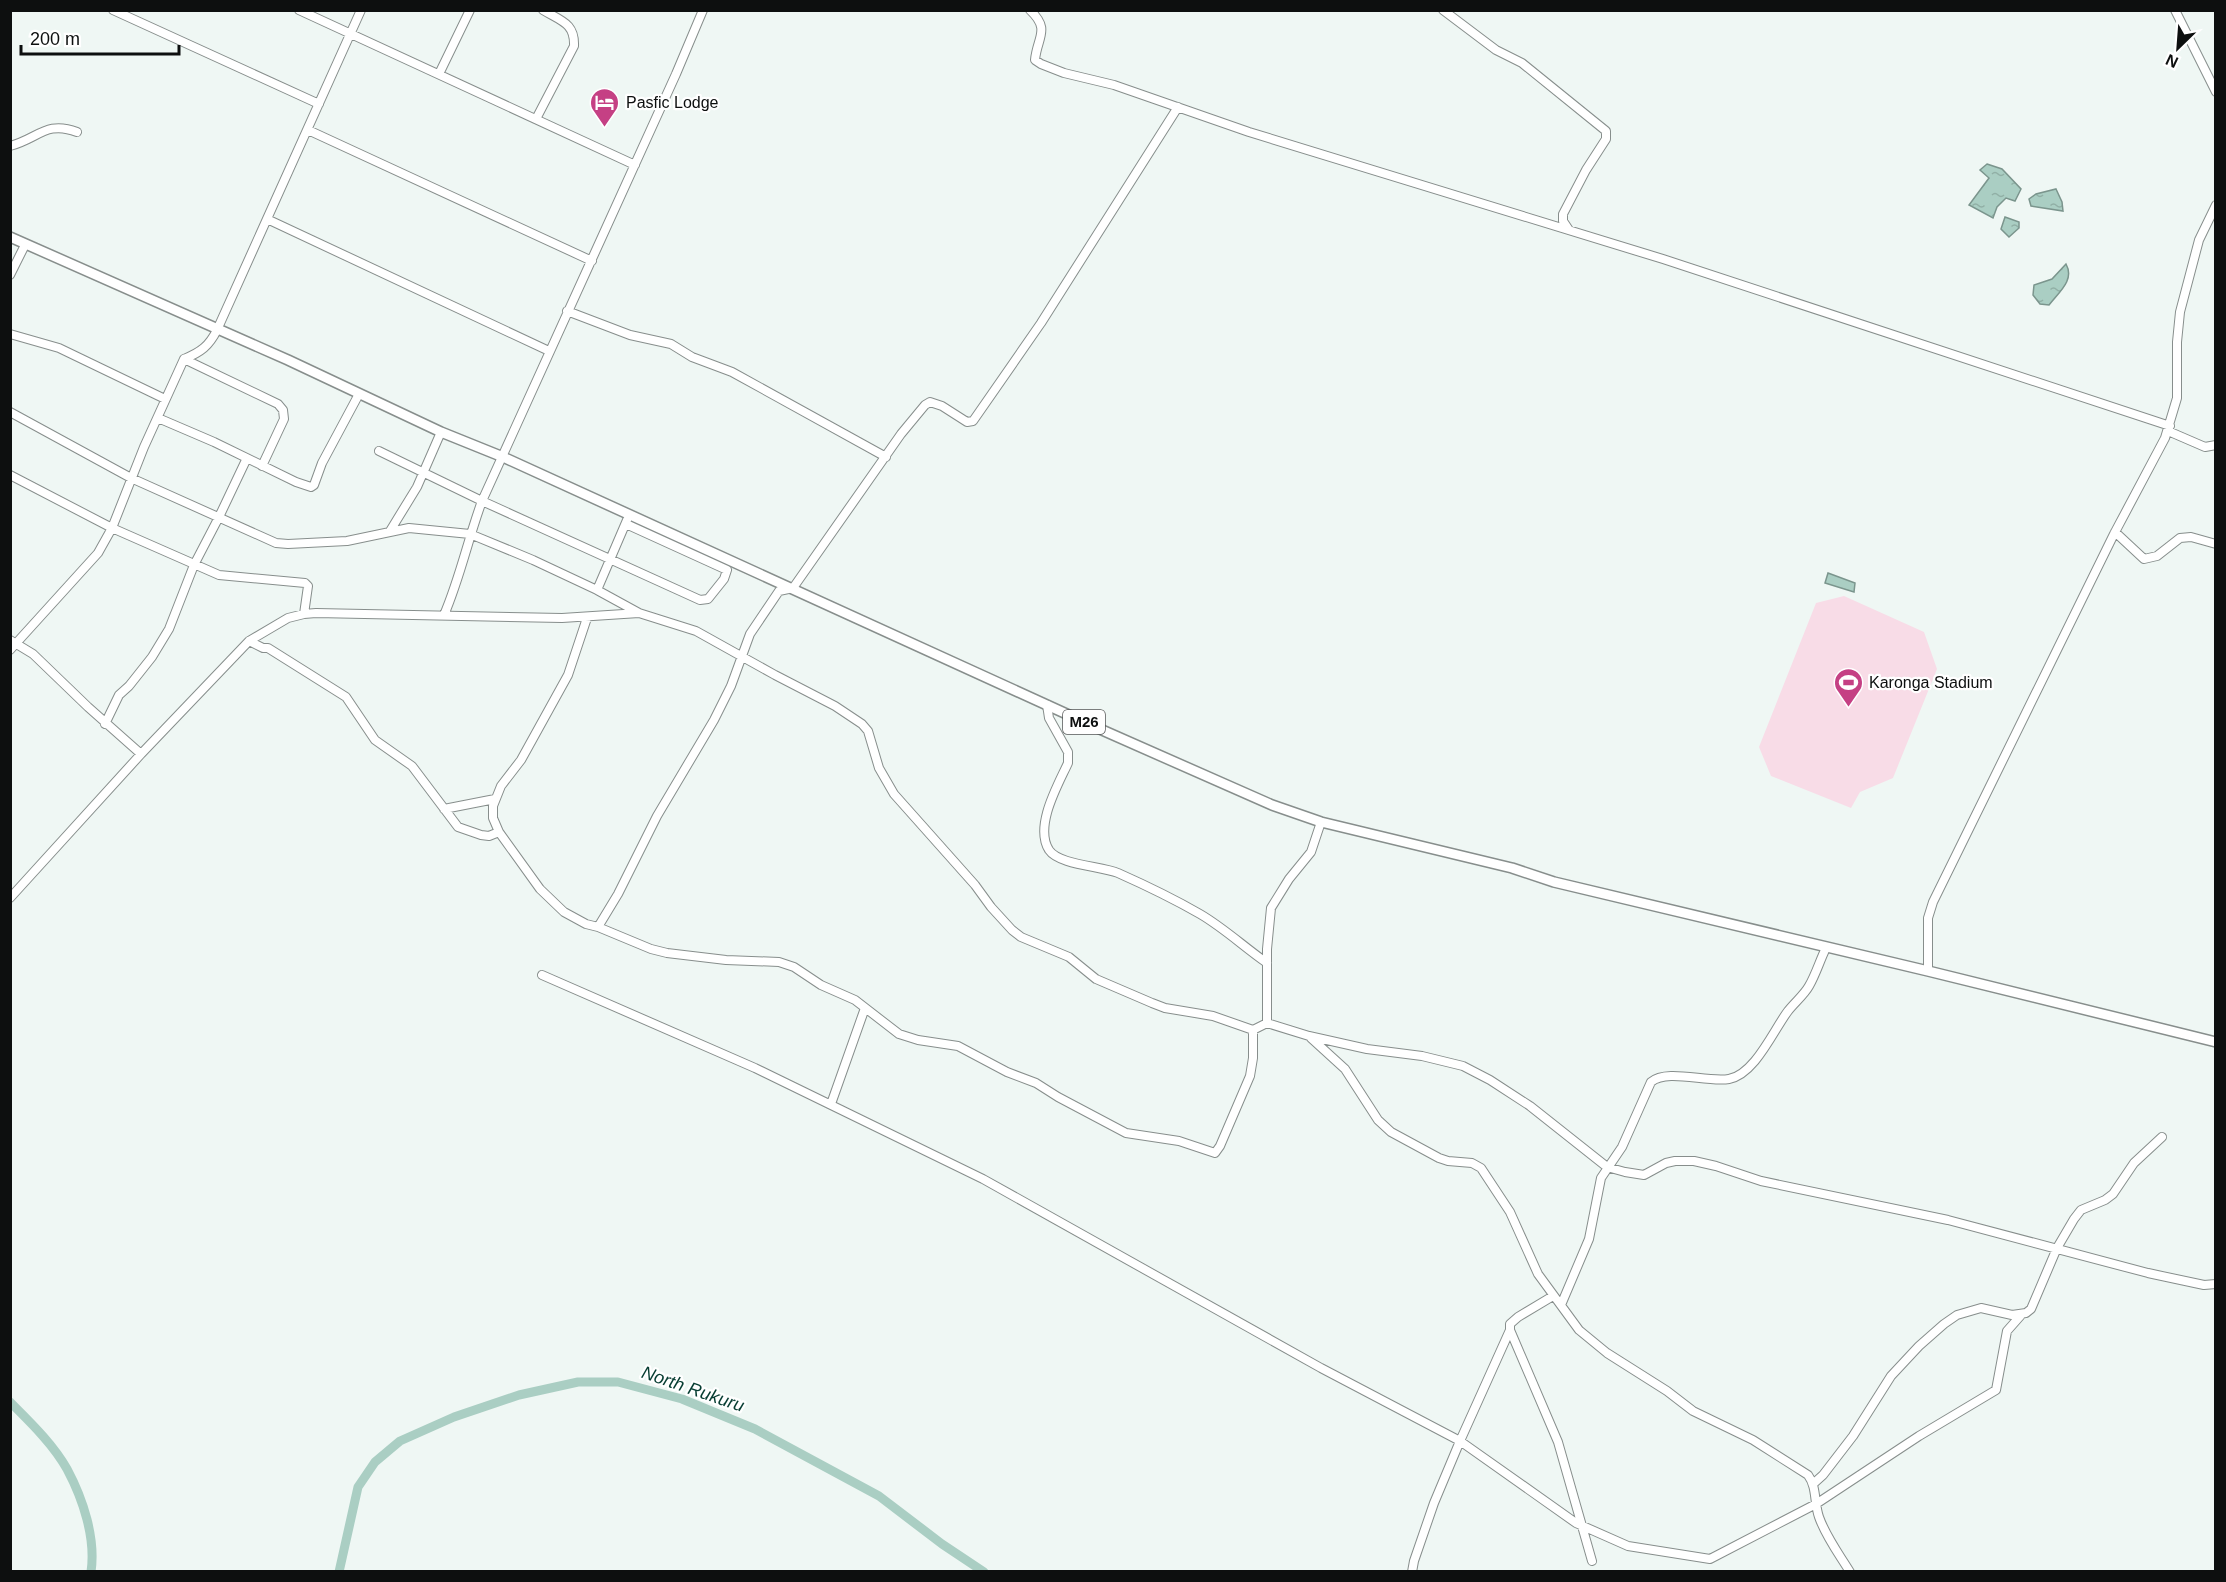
<svg xmlns="http://www.w3.org/2000/svg" width="2226" height="1582" viewBox="0 0 2226 1582" font-family="Helvetica,sans-serif">
<style>
.pitch{fill:#f8dce7}
.water{fill:url(#water-ripples);stroke:#7b958d;stroke-width:1.5}
.lines{fill:none;stroke-linecap:round;stroke-linejoin:round}
.river{stroke:#aacec3;stroke-width:9}
.minor-casing{stroke:#878e8c;stroke-width:10}
.major-casing{stroke:#878e8c;stroke-width:12}
.minor{stroke:#fff;stroke-width:8}
.major{stroke:#fff;stroke-width:9}
.labels{text-anchor:middle;stroke-width:4.5;stroke-linejoin:round;paint-order:stroke}
.shield{fill:#fff;stroke:#565757;stroke-width:1.5}
.shield-label{font-size:15px;font-weight:bold;fill:#0d0f0f}
.poi-label{font-size:16px;fill:#0d0f0f;stroke:#fff;text-anchor:start}
.water-label{font-size:18px;font-style:italic;fill:#073d32;stroke:#fff}
</style>
<defs>
<pattern id="water-ripples" width="26" height="14" patternUnits="userSpaceOnUse" patternTransform="scale(1.5)"><rect width="26" height="14" fill="#aacec3"/><path d="M2 4q2-2 4 0t4 0M15 11q2-2 4 0t4 0" fill="none" stroke="#91b0a6"/></pattern>
</defs>
<rect width="100%" height="100%" fill="#eff7f4"/>
<!-- pitch -->
<path class="pitch" d="M1844 596 1924 632 1937 669 1893 778 1860 792 1851 808 1771 776 1759 747 1816 603Z"/>
<!-- water -->
<path class="water" d="M1987 164 2002 169 2021 189 2015 201 2006 198 1997 207 1993 218 1969 205 1989 178 1980 170Z
M2056 189 2062 202 2063 211 2031 206 2029 199 2036 194Z
M2005 217 2019 222V228L2009 237 2001 229Z
M2066 264C2075 280 2059 292 2049 305L2040 304 2033 295 2034 285 2052 279Z
M1828 573 1855 583 1854 592 1825 583Z"/>
<g class="lines">
<!-- river -->
<path class="river" d="M10 1402C30 1422 53 1444 67 1469 83 1499 96 1538 91 1572
M339 1572 358 1487 375 1462 400 1441 454 1417 519 1395 578 1382H618L682 1399 755 1429 879 1496 942 1544 984 1572"/>
<defs>
<path id="minor" d="M113 10 319 104
M299 10 635 165
M1030 10C1051 30 1037 37 1035 60L1041 64 1064 73 1114 85 1249 132 1663 259 2170 426
M1443 10 1496 50 1522 63 1606 131V139L1586 170 1563 214V221L1569 230
M2175 10 2216 92
M439 74 470 10
M1178 107 1041 323 973 421 967 422 942 406 930 402 925 405 901 434 793 588 779 591 750 634 731 686 714 720 657 816 618 894 598 927 651 949 667 953 726 960 779 962 794 967 821 985 855 1000 899 1034 918 1040 958 1046 1007 1072 1036 1083 1058 1097 1126 1133 1179 1141 1215 1153 1220 1146 1250 1076 1253 1058V1030
M536 119 574 46C575 23 561 21 543 10
M308 130 592 261
M10 146C38 139 46 120 77 132
M267 219 549 351
M10 275 25 245
M567 311 630 335 671 344 692 357 732 372 886 457
M10 334 59 348 165 399
M184 359 278 404 283 410 284 419 262 466
M10 412 131 478 276 543 288 544 347 541 409 528 470 534 533 560 597 590 639 613
M158 418 214 442 296 482 311 487 314 485 322 463 359 394
M2168 431 2205 447 2216 445
M379 451 482 501 700 600 708 599 724 579 727 570 626 524
M10 475 112 528 219 575 305 583 308 586 304 614
M390 531 417 487 441 432
M2115 532 2144 559 2157 556 2180 538 2191 537 2216 544
M597 590 627 520
M444 615C460 578 468 539 482 501L676 74 703 10
M587 618 568 675 521 760 501 786 493 806V818L499 832 540 889 564 912 586 924 598 927
M10 640 33 654 88 707 141 754
M249 641 263 648H268L346 697 375 740 412 766 458 827 481 835 489 836 499 832
M10 650 98 553 112 528 144 447 184 359C201 352 209 346 217 330L361 10
M1047 705 1049 718 1068 752V763C1058 785 1034 826 1049 850 1059 865 1101 866 1118 873 1145 885 1174 899 1200 914 1224 928 1244 947 1267 963
M105 724 119 695 129 686 152 657 169 629 194 565 219 517 247 458
M444 809 495 799
M10 898 141 754 249 641 288 618 304 614 316 613 562 618 639 613 696 631 775 675 835 706 862 724 868 731 879 768 894 794 975 885 991 907 1012 930 1021 937 1069 957 1096 979 1152 1003 1165 1008 1213 1016 1253 1030 1267 1023
M1928 971V918L1933 902 2114 534 2165 438 2177 398V342L2180 312 2199 240 2216 205
M542 975 755 1068 983 1179 1321 1368 1460 1441 1576 1523 1628 1546 1710 1559 1816 1504 1919 1436 1996 1390 2007 1331 2022 1314
M1267 1023 1309 1036 1367 1049 1422 1056 1463 1066 1490 1080 1530 1106 1607 1167 1625 1172 1644 1175 1666 1163 1675 1161H1694L1716 1166 1761 1181 1948 1220 2148 1273 2204 1285 2216 1284
M1267 1023V949L1271 908 1289 879 1311 852 1321 822
M1311 1038 1345 1069 1378 1120 1391 1132 1439 1158 1448 1161 1472 1163 1481 1168 1510 1212 1538 1274 1579 1330 1607 1353 1667 1391 1693 1411 1753 1440 1808 1475C1817 1487 1814 1503 1819 1517 1826 1537 1839 1554 1850 1572
M831 1104 865 1008
M1553 1296 1518 1317 1510 1324V1330L1558 1442 1592 1561
M1561 1305 1589 1239 1601 1178 1622 1147 1651 1082C1667 1068 1707 1083 1729 1079 1755 1074 1773 1031 1788 1011 1795 1002 1804 995 1809 986 1816 974 1820 960 1826 948
M1813 1484 1823 1475 1853 1436 1891 1376 1919 1346 1944 1324 1957 1315 1981 1308 2012 1315 2026 1313 2031 1309 2057 1248 2074 1219 2081 1210 2105 1200 2113 1194 2134 1163 2162 1137
M1412 1572 1414 1561 1434 1503 1460 1441 1510 1330"/>
<path id="major" d="M10 237 288 360 441 432 503 457 1093 726 1272 805 1321 822 1512 868 1554 882 1928 971 2216 1042"/>
</defs>
<!-- minor casing -->
<use href="#minor" class="minor-casing"/>
<!-- major casing -->
<use href="#major" class="major-casing"/>
<!-- minor -->
<use href="#minor" class="minor"/>
<!-- major -->
<use href="#major" class="major"/>
</g>
<!-- icons -->
<defs>
<symbol id="hotel-pin" viewBox="-11 -11 22 30"><path d="M0 17L-7.5 6A9.5 9.5 0 1 1 7.5 6Z" fill="#c54084" stroke="#fff"/><path d="M-6-4.5h1.5V1H6V5H4.5V3h-9V5H-6ZM-4 0a1.8 1.8 0 1 1 3.6 0ZM.5 0V-2.5h3Q6-2.5 6 0Z" fill="#fff"/></symbol>
<symbol id="stadium-pin" viewBox="-11 -11 22 30"><path d="M0 17L-7.5 6A9.5 9.5 0 1 1 7.5 6Z" fill="#c54084" stroke="#fff"/><path d="M0-5a6.5 5 0 1 0 0 10a6.5 5 0 1 0 0-10ZM-3.5-1.8h7v3.6h-7Z" fill="#fff"/></symbol>
</defs>
<g fill-rule="evenodd">
<use href="#hotel-pin" x="588" y="86" width="33" height="45"/>
<use href="#stadium-pin" x="1832" y="666" width="33" height="45"/>
</g>
<g class="labels">
<!-- shield labels -->
<rect class="shield" x="1063" y="710" width="42" height="24" rx="4.5"/>
<g class="shield-label">
<text x="1084" y="727">M26</text>
</g>
<!-- poi labels -->
<g class="poi-label">
<text x="626" y="108">Pasfic Lodge</text>
<text x="1869" y="688">Karonga Stadium</text>
</g>
<!-- water labels -->
<g class="water-label">
<text transform="translate(693 1389) rotate(19)" y="6">North Rukuru</text>
</g>
</g>
<!-- border -->
<rect width="2226" height="1582" fill="none" stroke="#0d0f0f" stroke-width="24"/>
<!-- north arrow -->
<g transform="translate(2178 48) rotate(205)" stroke="#ffffff" stroke-width="4.5" paint-order="stroke">
<path d="M0-4.5L10 22L0 15L-10 22Z" fill="#0d0f0f"/>
<text y="-9" font-size="16" font-weight="bold" text-anchor="middle" fill="#0d0f0f">N</text>
</g>
<!-- scale -->
<path d="M21 45v9h158v-9" fill="none" stroke="#0d0f0f" stroke-width="3"/>
<text x="30" y="45" font-size="18" fill="#0d0f0f" stroke="#ffffff" stroke-width="4.5" paint-order="stroke">200 m</text>
</svg>
